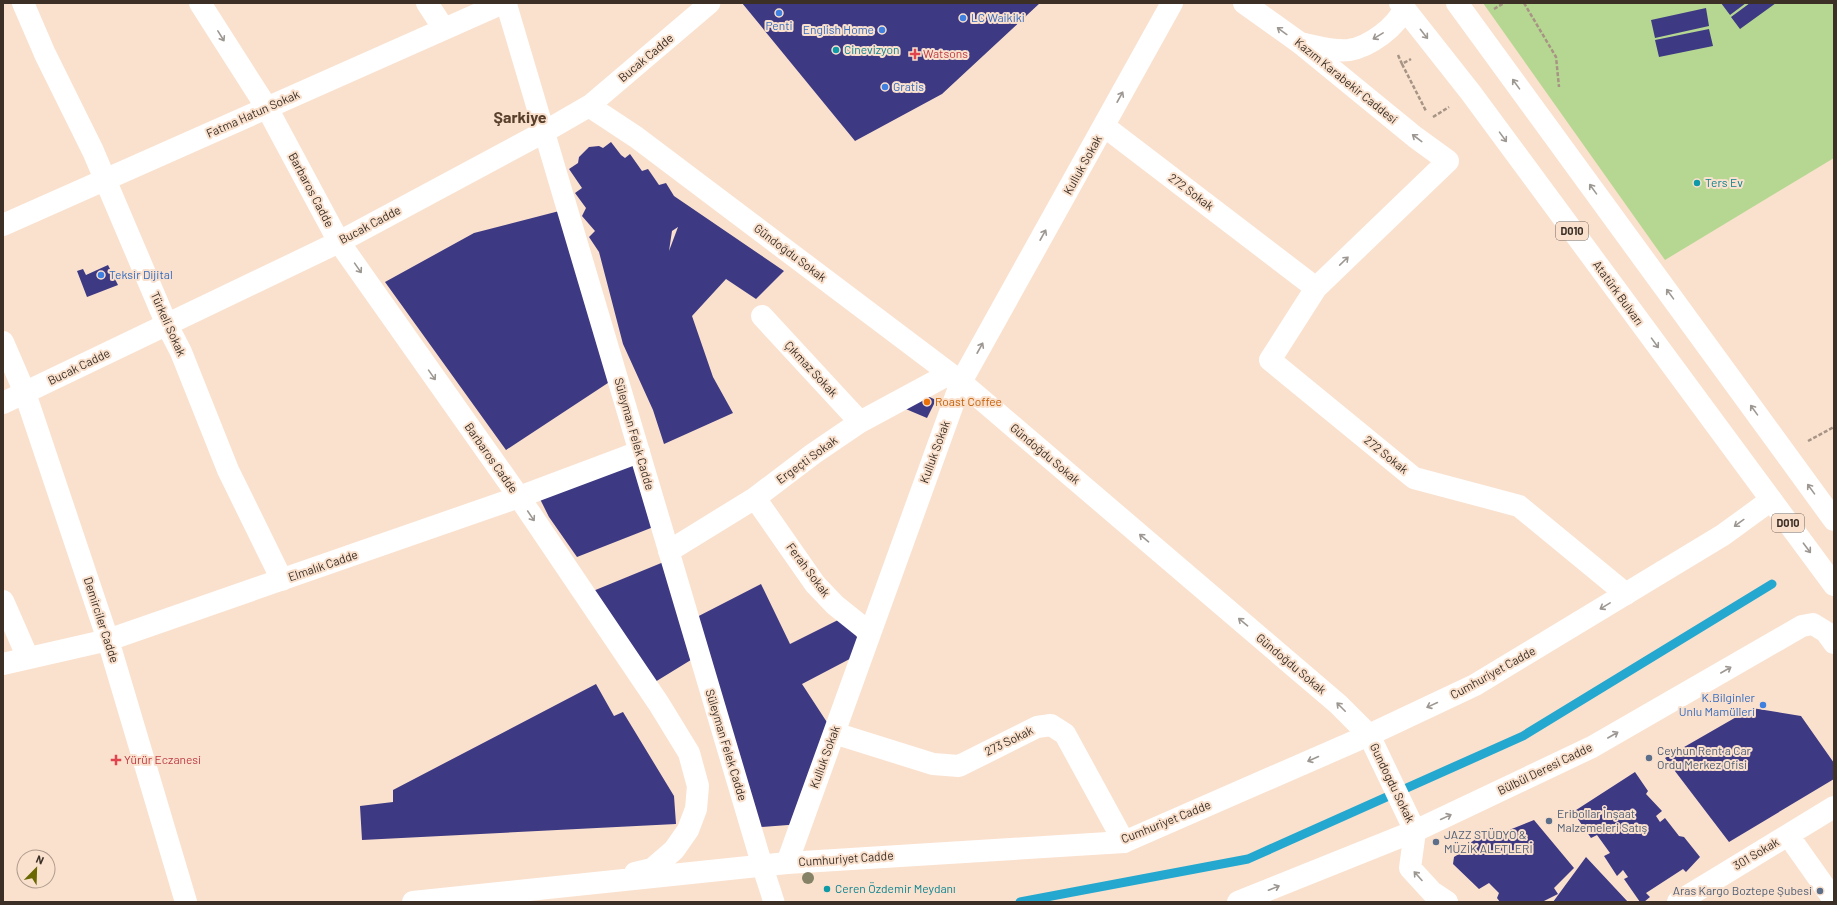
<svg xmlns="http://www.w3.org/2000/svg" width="1837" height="905" viewBox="0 0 1837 905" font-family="Barlow,sans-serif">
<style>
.park{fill:#b6d792}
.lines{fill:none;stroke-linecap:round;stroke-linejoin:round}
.stream{stroke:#25a8cf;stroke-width:9}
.building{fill:#3e3983;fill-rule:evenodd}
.path{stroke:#a79485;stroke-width:2.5;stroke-dasharray:4 2;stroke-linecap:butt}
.pedestrian{stroke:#fff;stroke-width:21}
.minor{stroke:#fff;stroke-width:22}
.tertiary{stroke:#fff;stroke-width:22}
.trunk{stroke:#fff;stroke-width:22}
.tree{fill:#858267}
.oneway{stroke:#9d9792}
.shop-dot{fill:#3f7fe0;stroke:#fae1ce;stroke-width:1.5}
.culture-dot{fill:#0f9aa8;stroke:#fae1ce;stroke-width:1.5}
.health-dot{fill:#e0444e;stroke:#fae1ce;stroke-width:1.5}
.food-dot{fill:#e8710a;stroke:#fae1ce;stroke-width:1.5}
.service-dot{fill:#5c6f8a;stroke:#fae1ce;stroke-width:1.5}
.labels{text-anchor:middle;stroke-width:4;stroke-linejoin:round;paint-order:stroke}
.shield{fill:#fae1ce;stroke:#746458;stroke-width:1}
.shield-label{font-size:11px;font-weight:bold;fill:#3b2f26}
.shop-label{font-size:12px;fill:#366cbe;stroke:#fae1ce;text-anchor:start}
.culture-label{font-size:12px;fill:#0d838f;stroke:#fae1ce;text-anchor:start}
.health-label{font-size:12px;fill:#be3a42;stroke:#fae1ce;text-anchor:start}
.street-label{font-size:12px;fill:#3b2f26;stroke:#fae1ce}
.food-label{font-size:12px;fill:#c56008;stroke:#fae1ce;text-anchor:start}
.service-label{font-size:12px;fill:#4e5e75;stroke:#fae1ce;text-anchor:start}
.district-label{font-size:16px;font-weight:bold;fill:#59402c;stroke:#fae1ce}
</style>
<rect width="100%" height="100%" fill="#fae1ce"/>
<!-- park -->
<path class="park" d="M1483 3H1834V158L1665 260Z"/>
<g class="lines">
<!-- stream -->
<path class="stream" d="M1020 902 1248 859 1523 736 1772 584"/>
</g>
<!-- building -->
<path class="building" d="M742 3H1040L942 94 855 141Z
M1721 3H1746L1730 15Z
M1750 3H1776L1740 29 1731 17Z
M1706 8 1709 26 1655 38 1651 20Z
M1709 29 1713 46 1659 57 1655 40Z
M611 142 621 155 625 158 630 154 642 171 648 169 659 185 666 183 674 196 784 271 756 299 726 279 692 316 713 377 733 413 664 444 653 410 623 344 599 252 589 237 595 231 582 216 586 208 575 193 582 188 569 169 578 163 579 157 589 147 599 146 603 148ZM678 227 669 251 672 231Z
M567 209 617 377 506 450 385 282 474 233Z
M108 265 118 285 87 297 77 271 83 269 86 275Z
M921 393 936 400 927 418 901 407Z
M639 452 661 524 577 557 549 517 536 491Z
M671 559 689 621 761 584 790 644 848 615 863 652 802 684 834 733 801 824 761 827 699 655 655 682 593 591Z
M596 684 614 716 623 712 674 796 676 824 362 840 360 806 393 802V790Z
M1752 708 1801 716 1834 763V779L1729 842 1665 758Z
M1635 772 1648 791 1646 794 1662 811 1656 816 1660 822 1665 818 1679 836 1684 837 1700 857 1686 872 1683 869 1646 893 1650 897 1644 902H1640L1624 879 1628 877 1623 870 1617 876 1604 856 1610 853 1597 835 1591 838 1573 812Z
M1534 820 1574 868 1554 888 1558 894 1542 902H1500L1497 898 1499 893 1489 883 1479 889 1453 864 1454 857 1467 849 1470 843 1476 839 1489 838Z
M1586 857 1628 902H1553Z"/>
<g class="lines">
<!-- path -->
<path class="path" d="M1524 3 1556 57 1559 87
M1494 9 1504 3
M1398 55 1402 64 1411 59
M1402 64 1426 111
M1433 117 1449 107
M1808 441 1834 427"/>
<!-- pedestrian -->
<path class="pedestrian" d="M506 3 762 865 774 902
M589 106 710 3"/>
<!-- minor -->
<path class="minor" d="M23 3 45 54 93 151 167 325 181 352 228 470 282 580
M427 3 444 29
M1244 3 1300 43 1415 137 1448 161 1316 288
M1104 126 1316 288 1270 360 1414 478 1519 506 1626 594
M544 132 589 106 636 137 961 382 1338 704 1369 735 1415 831 1410 868 1432 892 1447 902
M3 225 503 3
M762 316 860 422
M3 342 25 393 108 640 186 902
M755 498 815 584 835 605 870 633
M669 551 755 498 813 454 860 422 949 374
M3 601 28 658
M3 664 108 640 519 497 639 452
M834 733 933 764 959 766 1037 727 1051 725 1065 734 1124 842
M1788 835 1834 900
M787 863 961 382 1172 3
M1678 902 1834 807"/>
<!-- tertiary -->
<path class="tertiary" d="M200 3 267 108 339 242 519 497 659 704 689 753 698 786 696 809 688 830 674 850 652 869 635 873
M3 403 339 242 544 132
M413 902 787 863 1124 842 1369 735 1475 685 1723 535 1771 500
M1238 902 1415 831 1592 747 1802 626 1813 624 1826 632 1834 643"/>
<!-- trunk -->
<path class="trunk" d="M1400 3 1471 93 1834 585
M1457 3 1834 520
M1300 43C1315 46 1333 52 1349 50 1369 47 1397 27 1404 8"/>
</g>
<!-- trees -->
<circle class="tree" cx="808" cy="878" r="6"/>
<!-- one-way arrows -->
<defs><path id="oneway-shaft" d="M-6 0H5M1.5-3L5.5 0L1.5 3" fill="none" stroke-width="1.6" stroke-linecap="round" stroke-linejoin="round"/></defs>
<g class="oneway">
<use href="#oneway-shaft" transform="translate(1282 31) rotate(-144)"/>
<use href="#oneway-shaft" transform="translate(1424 34) rotate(52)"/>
<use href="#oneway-shaft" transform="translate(221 36) rotate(58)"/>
<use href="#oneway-shaft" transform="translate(1378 36) rotate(149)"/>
<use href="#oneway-shaft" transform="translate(1516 84) rotate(-126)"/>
<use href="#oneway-shaft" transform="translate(1120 97) rotate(-61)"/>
<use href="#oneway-shaft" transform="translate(1503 137) rotate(54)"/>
<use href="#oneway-shaft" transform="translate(1417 138) rotate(-143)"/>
<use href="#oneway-shaft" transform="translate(1593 189) rotate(-126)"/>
<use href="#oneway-shaft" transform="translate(1043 235) rotate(-61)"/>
<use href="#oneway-shaft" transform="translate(1344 261) rotate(-44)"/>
<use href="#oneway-shaft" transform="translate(358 268) rotate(55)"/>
<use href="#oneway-shaft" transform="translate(1670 294) rotate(-126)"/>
<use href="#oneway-shaft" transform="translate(1655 343) rotate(54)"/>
<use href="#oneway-shaft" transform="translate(980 348) rotate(-61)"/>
<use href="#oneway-shaft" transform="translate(432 375) rotate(55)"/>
<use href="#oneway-shaft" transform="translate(1754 410) rotate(-126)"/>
<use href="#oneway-shaft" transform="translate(1811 489) rotate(-126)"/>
<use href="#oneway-shaft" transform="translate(531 516) rotate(56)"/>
<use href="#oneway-shaft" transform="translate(1739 523) rotate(144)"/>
<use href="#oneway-shaft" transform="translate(1144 538) rotate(-140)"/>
<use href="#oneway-shaft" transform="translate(1807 548) rotate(53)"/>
<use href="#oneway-shaft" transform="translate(1605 606) rotate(149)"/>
<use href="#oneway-shaft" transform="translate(1243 622) rotate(-140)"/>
<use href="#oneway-shaft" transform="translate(1726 670) rotate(-30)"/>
<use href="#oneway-shaft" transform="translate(1432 705) rotate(155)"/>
<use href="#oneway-shaft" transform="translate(1341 707) rotate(-135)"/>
<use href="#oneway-shaft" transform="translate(1613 735) rotate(-30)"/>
<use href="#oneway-shaft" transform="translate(1313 759) rotate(156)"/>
<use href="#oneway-shaft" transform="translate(1446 817) rotate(-25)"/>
<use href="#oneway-shaft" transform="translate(1418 876) rotate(-132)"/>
<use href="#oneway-shaft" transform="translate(1274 888) rotate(-22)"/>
</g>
<!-- markers -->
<g class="shop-dot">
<circle cx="779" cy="13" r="4"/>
<circle cx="963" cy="18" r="4"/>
<circle cx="882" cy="30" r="4"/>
<circle cx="885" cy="87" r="4"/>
<circle cx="101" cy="275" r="4"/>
<circle cx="1763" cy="705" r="4"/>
</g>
<g class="culture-dot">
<circle cx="836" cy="50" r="4"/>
<circle cx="1697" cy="183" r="4"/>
<circle cx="827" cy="889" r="4"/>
</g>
<g class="health-dot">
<path d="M913 48h4v4h4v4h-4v4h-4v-4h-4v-4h4z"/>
<path d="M114 754h4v4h4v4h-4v4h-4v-4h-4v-4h4z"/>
</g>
<circle class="food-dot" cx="927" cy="402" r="4"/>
<g class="service-dot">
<circle cx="1649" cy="758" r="4"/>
<circle cx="1549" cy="821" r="4"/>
<circle cx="1436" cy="842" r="4"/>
<circle cx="1820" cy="891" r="4"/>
</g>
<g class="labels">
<!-- shield labels -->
<g class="shield">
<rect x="1556" y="222" width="32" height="18" rx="3"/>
<rect x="1772" y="514" width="32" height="18" rx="3"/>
</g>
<g class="shield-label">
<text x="1572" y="235">D010</text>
<text x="1788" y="527">D010</text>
</g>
<!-- shop labels -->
<g class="shop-label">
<text x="971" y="22">LC Waikiki</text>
<text x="779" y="30" text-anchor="middle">Penti</text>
<text x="874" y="34" text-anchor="end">English Home</text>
<text x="893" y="91">Gratis</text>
<text x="109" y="279">Teksir Dijital</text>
<text x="1755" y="702" text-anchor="end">K.Bilginler<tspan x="1755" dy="14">Unlu Mamülleri</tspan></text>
</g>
<!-- culture labels -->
<g class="culture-label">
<text x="844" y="54">Cinevizyon</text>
<text x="1705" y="187">Ters Ev</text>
<text x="835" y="893">Ceren Özdemir Meydanı</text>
</g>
<!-- health labels -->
<g class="health-label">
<text x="923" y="58">Watsons</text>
<text x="124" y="764">Yürür Eczanesi</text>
</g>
<!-- street labels -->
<g class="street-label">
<text transform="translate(646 58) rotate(-40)" y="4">Bucak Cadde</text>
<text transform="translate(1346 81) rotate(39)" y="4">Kazım Karabekir Caddesi</text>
<text transform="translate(253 114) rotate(-24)" y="4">Fatma Hatun Sokak</text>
<text transform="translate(1083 165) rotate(-61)" y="4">Kulluk Sokak</text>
<text transform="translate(311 190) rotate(62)" y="4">Barbaros Cadde</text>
<text transform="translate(1191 192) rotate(37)" y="4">272 Sokak</text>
<text transform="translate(370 225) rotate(-28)" y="4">Bucak Cadde</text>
<text transform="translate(790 253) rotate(37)" y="4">Gündoğdu Sokak</text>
<text transform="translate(1618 293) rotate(54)" y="4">Atatürk Bulvarı</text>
<text transform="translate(168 324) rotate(66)" y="4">Türkeli Sokak</text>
<text transform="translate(79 367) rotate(-26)" y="4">Bucak Cadde</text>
<text transform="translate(811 369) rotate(47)" y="4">Çıkmaz Sokak</text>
<text transform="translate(634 434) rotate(74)" y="4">Süleyman Felek Cadde</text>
<text transform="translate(935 452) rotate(-70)" y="4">Kulluk Sokak</text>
<text transform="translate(1045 454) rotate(40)" y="4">Gündoğdu Sokak</text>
<text transform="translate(1386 455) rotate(39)" y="4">272 Sokak</text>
<text transform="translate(491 458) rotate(55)" y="4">Barbaros Cadde</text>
<text transform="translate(807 460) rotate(-36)" y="4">Ergeçti Sokak</text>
<text transform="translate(323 566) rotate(-19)" y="4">Elmalık Cadde</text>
<text transform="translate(808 570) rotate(53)" y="4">Ferah Sokak</text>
<text transform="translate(101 620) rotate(72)" y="4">Demirciler Cadde</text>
<text transform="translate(1291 664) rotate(40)" y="4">Gündoğdu Sokak</text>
<text transform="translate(1493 673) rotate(-29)" y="4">Cumhuriyet Cadde</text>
<text transform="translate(1009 741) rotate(-26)" y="4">273 Sokak</text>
<text transform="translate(726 745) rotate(73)" y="4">Süleyman Felek Cadde</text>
<text transform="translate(825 757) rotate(-70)" y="4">Kulluk Sokak</text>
<text transform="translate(1545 769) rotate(-26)" y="4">Bülbül Deresi Cadde</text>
<text transform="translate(1392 783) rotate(64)" y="4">Gundogdu Sokak</text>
<text transform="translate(1166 822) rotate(-22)" y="4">Cumhuriyet Cadde</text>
<text transform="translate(1756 854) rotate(-31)" y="4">301 Sokak</text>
<text transform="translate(846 859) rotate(-4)" y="4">Cumhuriyet Cadde</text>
</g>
<!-- food labels -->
<g class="food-label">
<text x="935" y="406">Roast Coffee</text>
</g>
<!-- service labels -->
<g class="service-label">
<text x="1657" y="755">Ceyhun Rent a Car<tspan x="1657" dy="14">Ordu Merkez Ofisi</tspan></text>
<text x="1557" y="818">Eribollar İnşaat<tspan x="1557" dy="14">Malzemeleri Satış</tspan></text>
<text x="1444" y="839">JAZZ STÜDYO &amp;<tspan x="1444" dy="14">MÜZİK ALETLERİ</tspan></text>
<text x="1812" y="895" text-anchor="end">Aras Kargo Boztepe Şubesi</text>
</g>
<!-- district labels -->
<g class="district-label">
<text x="520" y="123">Şarkiye</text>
</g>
</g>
<!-- border -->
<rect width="1837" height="905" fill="none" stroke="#3b2f26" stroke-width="8"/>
<!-- north arrow -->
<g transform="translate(36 869) rotate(23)"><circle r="19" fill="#fae1ce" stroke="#ae9a8b"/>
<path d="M0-3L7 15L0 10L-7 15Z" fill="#696802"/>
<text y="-6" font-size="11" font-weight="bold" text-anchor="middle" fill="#3b2f26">N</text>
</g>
</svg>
